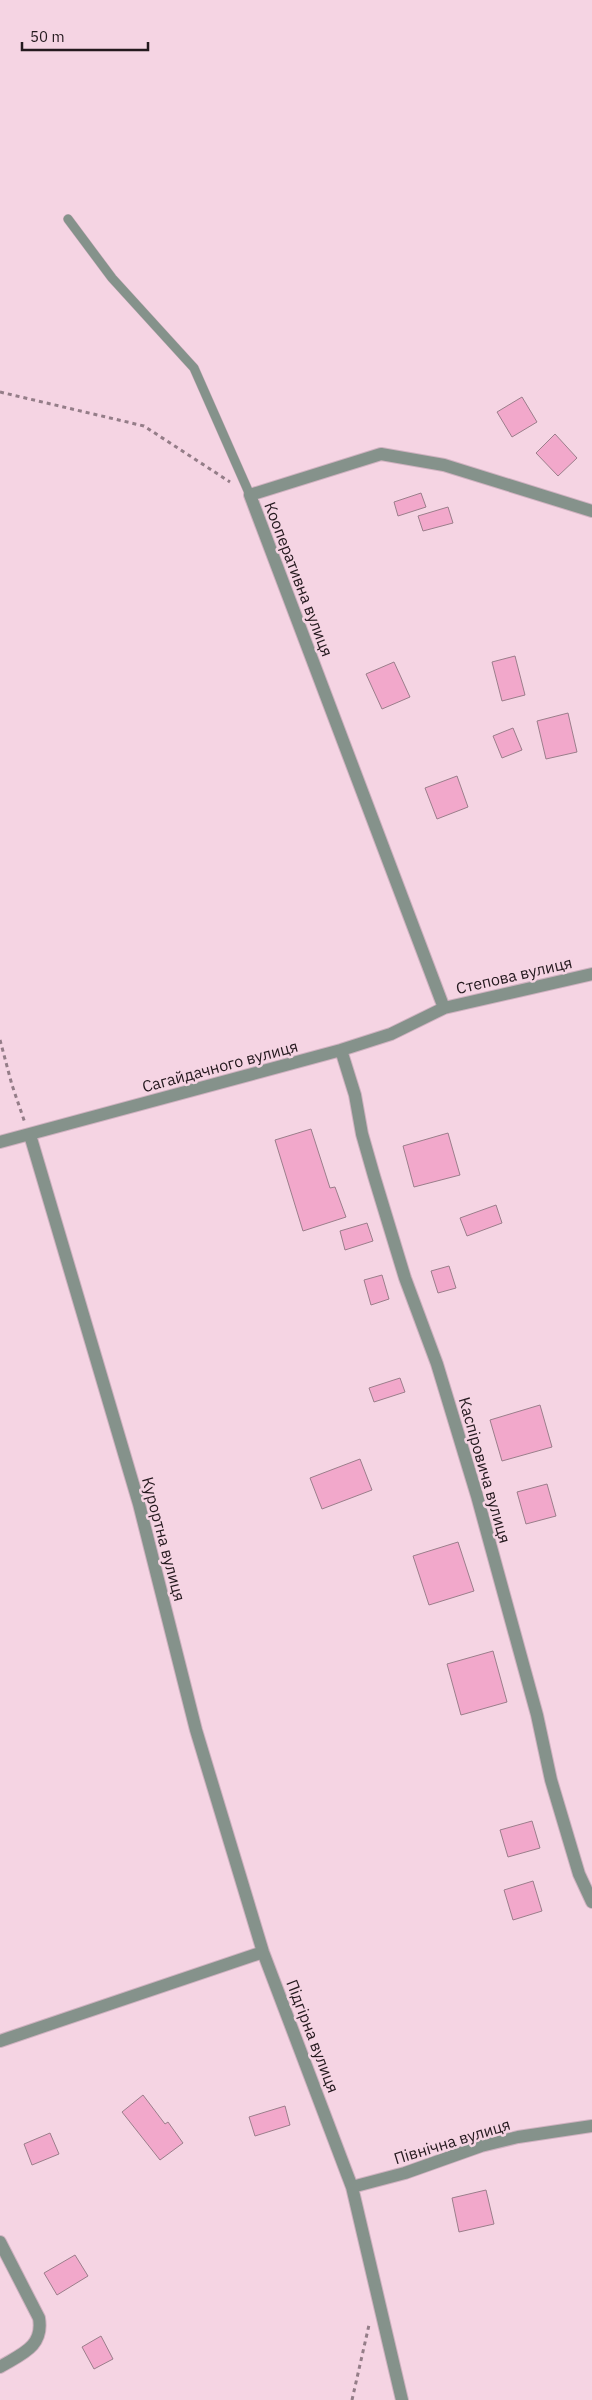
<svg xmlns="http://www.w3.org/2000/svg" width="592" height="2400" viewBox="0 0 592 2400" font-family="'IBM Plex Sans',sans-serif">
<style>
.building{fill:#f2a8cb;stroke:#9b7e8b}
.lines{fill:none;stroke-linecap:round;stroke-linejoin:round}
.lane-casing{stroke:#cfb2c0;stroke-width:10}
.street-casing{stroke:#cfb2c0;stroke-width:14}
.path{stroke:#947d88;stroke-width:3;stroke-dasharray:4 4;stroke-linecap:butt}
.lane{stroke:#85928b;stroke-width:9}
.street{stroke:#85928b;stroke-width:12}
.labels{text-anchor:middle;stroke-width:5;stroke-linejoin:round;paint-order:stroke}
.street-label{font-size:16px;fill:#24191e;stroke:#f5d4e3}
</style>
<rect width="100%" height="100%" fill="#f5d4e3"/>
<!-- building -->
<path class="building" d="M522 397 537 422 512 437 497 412Z
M555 434 577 458 558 476 536 453Z
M421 493 426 507 398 516 394 502Z
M448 507 453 523 423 531 418 516Z
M515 656 525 695 502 701 492 662Z
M394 662 410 697 382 709 366 674Z
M568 713 577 752 546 759 537 721Z
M513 728 522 750 502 758 493 736Z
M457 776 468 807 437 819 425 788Z
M311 1129 330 1188 335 1187 346 1217 303 1231 275 1140Z
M448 1133 460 1175 414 1187 403 1146Z
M496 1205 502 1223 467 1236 460 1218Z
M367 1223 373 1241 345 1250 340 1231Z
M449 1266 456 1288 438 1293 431 1271Z
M382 1275 389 1299 371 1305 364 1280Z
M400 1378 405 1392 374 1402 369 1388Z
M540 1405 552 1447 502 1461 490 1420Z
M360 1459 372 1490 322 1509 310 1478Z
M547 1484 556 1516 526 1524 517 1492Z
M458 1542 474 1591 429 1605 413 1556Z
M493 1651 507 1702 461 1715 447 1664Z
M532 1821 540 1848 508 1857 500 1830Z
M533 1881 542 1911 513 1920 504 1890Z
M143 2095 165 2124 168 2122 183 2143 160 2160 122 2112Z
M285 2106 290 2125 255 2136 249 2117Z
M50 2133 59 2154 32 2165 24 2144Z
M486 2190 494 2224 459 2232 452 2198Z
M75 2255 88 2276 57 2295 44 2273Z
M101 2336 113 2359 94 2369 82 2347Z"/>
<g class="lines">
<defs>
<path id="lane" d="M68 219 112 278 194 368 250 495"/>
<path id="street" d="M444 1008 250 495 381 454 444 465 592 511
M341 1050 355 1095 362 1134 374 1176 405 1278 437 1364 477 1496 537 1715 551 1780 579 1874 592 1902
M30 1135 139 1504 196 1730 263 1952 352 2187 402 2400
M0 1142 341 1050 391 1034 444 1008 592 974
M0 2041 263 1952
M352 2187 405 2173 481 2146 518 2137 592 2126
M0 2242 39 2318C44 2347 21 2354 0 2367"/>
</defs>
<!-- lane casing -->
<use href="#lane" class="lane-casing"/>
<!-- street casing -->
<use href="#street" class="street-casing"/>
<!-- path -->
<path class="path" d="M0 392 144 426 230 482
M0 1040 12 1085 25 1123
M352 2400 369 2325"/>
<!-- lane -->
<use href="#lane" class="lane"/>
<!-- street -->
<use href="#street" class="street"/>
</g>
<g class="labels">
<!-- street labels -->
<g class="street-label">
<text transform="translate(299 579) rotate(69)" y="6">Кооперативна вулиця</text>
<text transform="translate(514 975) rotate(-13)" y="6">Степова вулиця</text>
<text transform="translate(220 1066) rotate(-15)" y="6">Сагайдачного вулиця</text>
<text transform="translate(485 1470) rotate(74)" y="6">Каспіровича вулиця</text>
<text transform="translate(164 1539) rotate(75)" y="6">Курортна вулиця</text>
<text transform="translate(313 2036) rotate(69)" y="6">Підгірна вулиця</text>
<text transform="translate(452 2141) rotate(-17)" y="6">Північна вулиця</text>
</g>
</g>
<!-- scale -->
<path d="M22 42v8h126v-8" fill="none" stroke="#24191e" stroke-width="2.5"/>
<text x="30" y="42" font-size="15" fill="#24191e" stroke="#f5d4e3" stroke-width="4" paint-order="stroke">50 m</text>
</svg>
